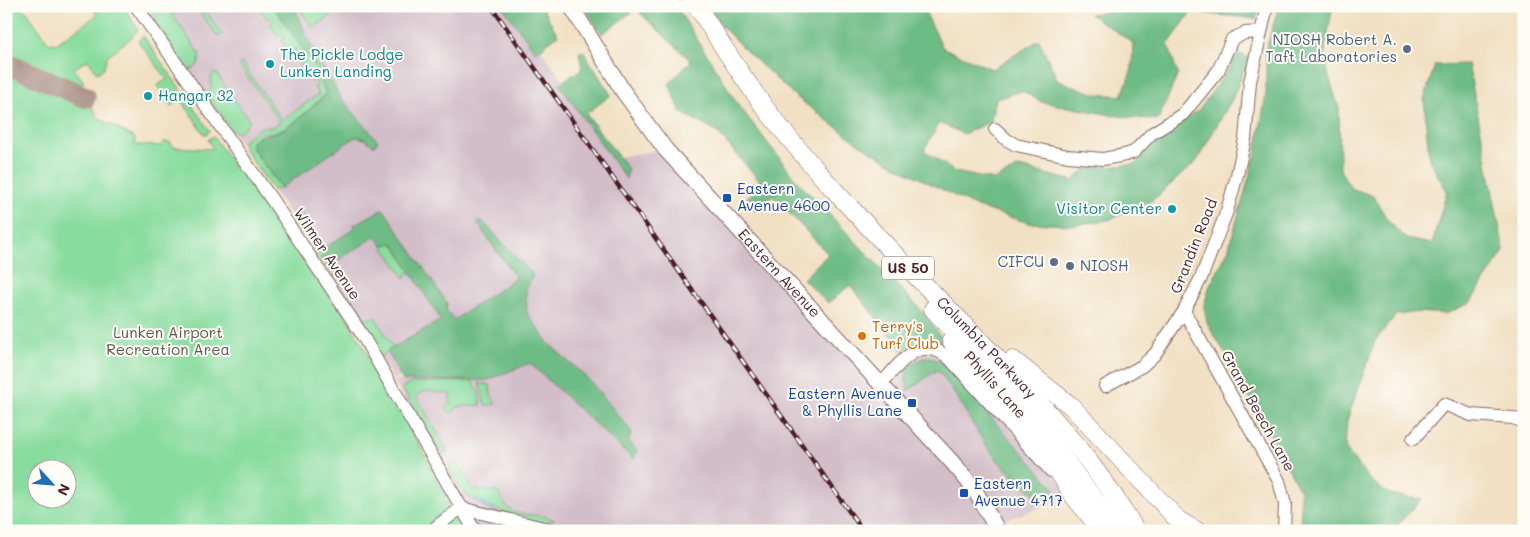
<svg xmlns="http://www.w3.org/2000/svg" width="1530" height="537" viewBox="0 0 1530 537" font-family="Mali,sans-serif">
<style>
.industrial{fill:#d2bdc8;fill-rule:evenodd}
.green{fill:#88dc9e;stroke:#697e64;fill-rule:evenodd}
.forest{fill:#6ebc85;stroke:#5c6e58}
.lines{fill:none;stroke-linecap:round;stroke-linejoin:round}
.stream{stroke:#7db4ec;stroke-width:2.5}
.taxiway{stroke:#9e8077;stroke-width:22}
.minor-casing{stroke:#846360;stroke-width:14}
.major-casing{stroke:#846360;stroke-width:17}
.highway-casing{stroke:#846360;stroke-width:19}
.minor{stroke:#fff;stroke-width:12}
.major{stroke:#fff;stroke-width:15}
.highway{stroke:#fff;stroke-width:18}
.rail-casing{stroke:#4a1f2b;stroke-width:4.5}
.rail{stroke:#fdfcf7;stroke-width:2.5;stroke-dasharray:8;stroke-linecap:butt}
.service-dot{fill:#5c6f8a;stroke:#fdfcf7;stroke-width:2}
.culture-dot{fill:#0f9aa8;stroke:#fdfcf7;stroke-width:2}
.transit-dot{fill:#1a4fb4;stroke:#fdfcf7;stroke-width:2}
.food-dot{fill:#e8710a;stroke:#fdfcf7;stroke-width:2}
.labels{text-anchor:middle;stroke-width:4;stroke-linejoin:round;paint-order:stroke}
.shield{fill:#fdfcf7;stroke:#806168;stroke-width:1}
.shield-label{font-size:14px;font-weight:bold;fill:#4a1f2b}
.service-label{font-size:15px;fill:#4e5e75;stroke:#fdfcf7;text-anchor:end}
.culture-label{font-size:15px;fill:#0d838f;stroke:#fdfcf7;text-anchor:start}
.transit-label{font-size:15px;fill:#164399;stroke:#fdfcf7;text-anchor:start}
.street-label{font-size:15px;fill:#4a1f2b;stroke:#fdfcf7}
.food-label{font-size:15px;fill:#c56008;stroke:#fdfcf7;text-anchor:start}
.park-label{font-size:15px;fill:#5d584e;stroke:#fdfcf7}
</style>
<rect width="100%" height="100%" fill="#fdfcf7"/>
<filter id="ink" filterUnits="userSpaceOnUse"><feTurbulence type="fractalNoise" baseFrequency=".02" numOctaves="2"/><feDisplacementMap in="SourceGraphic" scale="10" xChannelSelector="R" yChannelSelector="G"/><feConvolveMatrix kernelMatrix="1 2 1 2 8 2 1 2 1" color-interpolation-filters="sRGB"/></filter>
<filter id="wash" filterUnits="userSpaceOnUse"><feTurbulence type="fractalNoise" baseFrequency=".0096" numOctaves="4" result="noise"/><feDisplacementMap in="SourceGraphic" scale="20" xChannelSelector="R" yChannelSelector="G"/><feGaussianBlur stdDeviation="1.12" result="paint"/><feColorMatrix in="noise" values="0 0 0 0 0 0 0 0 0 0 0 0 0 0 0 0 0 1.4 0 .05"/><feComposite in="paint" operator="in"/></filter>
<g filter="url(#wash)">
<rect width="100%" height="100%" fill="#f1e0c3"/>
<!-- industrial -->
<path class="industrial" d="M144 6H510L618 157 665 149 882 383 908 355 937 351 1073 495 995 524 998 531H475L394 381 352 308 286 208ZM489 303 488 380 395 381V380Z"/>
<!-- green -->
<path class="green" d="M6 6H19L26 11 48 42 56 44 97 15 91 6H123L138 29 131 38 107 56 104 68 97 73 88 60 74 68 84 82 78 86 6 54Z
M156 6H167L200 55 198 65 189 71 155 23 154 13Z
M195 6H202L222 34 218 37Z
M263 6H273L315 66 326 94C307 110 289 134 262 133L252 148 281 188 273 190 242 146 245 139 261 127H273L280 122 239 65 242 63 282 120 319 94 314 87 318 84 315 80 311 82 303 71 307 67 304 64 300 66 292 55 296 52 293 48 289 51 281 40 285 37 282 33 278 36 270 24 274 21 270 17 267 19 260 9Z
M298 6H326L332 15 313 28Z
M143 36 210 131 207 134H204L181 99 171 106 157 86 167 79 138 41Z
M6 65 89 102 99 118 135 138V145L162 146 163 142H170L174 147 213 149 208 140 213 136 236 169H244L347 318 420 446 462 531H6ZM38 470H68V500H38Z
M214 73H216L250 122 238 133 231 130 202 89 207 92 211 88V76Z
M300 211 314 234 310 239C303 236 292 224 293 214Z
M393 243 413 273H407L405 278 382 245Z
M318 244 326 254 321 258 334 270 326 268 313 251Z
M353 301 365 319 375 317 394 349 387 351 381 358 352 308Z
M472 381 478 390 481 405 457 407 452 414 446 408 450 404V394L426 391 416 396 445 446 447 453 442 454 402 388 411 383Z
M479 383 490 385 491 396 496 404 485 405Z
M452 462 459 465 473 489 498 492C510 525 533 509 554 520 537 531 490 507 474 498L483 506 498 513C475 505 461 492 449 471Z"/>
<!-- forest -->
<path class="forest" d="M273 6H294L308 40 340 97 378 141 374 146 365 139 355 137 281 188 252 148V142C266 131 271 137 284 129 299 121 313 106 326 94L315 66Z
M502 6H531L533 9 541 6 558 35 536 52Z
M587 6H676L739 106 798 182 926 315 950 351 929 343 902 350 850 285 828 303 803 279 828 254 773 196 754 209 746 198 763 185 718 133 681 112 669 84 691 61 636 9 602 34 585 8Z
M708 6H922L943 48 992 69 1039 40 1058 81 1096 94 1122 96 1132 69 1133 43 1090 14 1125 10H1164L1168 6H1260L1256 19 1191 12 1168 45 1178 74 1158 120 1111 115 1042 102 1022 91 996 99 991 121 964 134 939 123 924 150 955 172 994 180 1019 167 1073 181 1085 169 1135 164 1163 135 1199 110 1230 67 1234 51 1249 58 1232 99 1196 162 1153 200 1108 220 1074 225 1029 223 977 207 899 168 859 144 795 96 743 48 718 22Z
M1279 6H1333L1325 48 1328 74 1339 109 1340 170 1351 188 1373 196 1387 219 1406 239 1432 244 1447 191 1429 160 1424 99 1435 65 1468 64 1504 251 1470 303 1445 314 1418 312 1396 315 1375 341 1347 420 1345 448 1368 478 1388 494 1422 500 1400 522 1394 531H1301L1300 490 1234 368 1207 323 1204 306 1209 288 1228 251 1256 153 1266 93V48Z
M583 51 611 95 586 114 628 169 626 179 559 84 582 69 579 53Z
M383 209 447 303 446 310 454 320 516 278 477 223 482 221 533 275 526 290 527 313 548 343 590 381 632 432 628 442 637 450 634 460 530 363 488 380 403 381 387 351 441 320 393 243 382 245 376 236 334 263H325L321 258 326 254 323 249 355 228 354 225Z
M930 357 941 362 1055 489 1041 500C1026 486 1008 473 995 457 973 430 960 396 937 370L908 391C902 370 909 360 930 357Z"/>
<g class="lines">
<!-- stream -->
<path class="stream" d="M475 500 493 510"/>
<!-- taxiway -->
<path class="taxiway" d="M6 63 85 97"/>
</g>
</g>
<g filter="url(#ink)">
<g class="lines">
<defs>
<path id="minor" d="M136 6 272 200 361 333 475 531
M995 129 1007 140 1016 145 1068 156 1103 159 1125 155 1134 152 1151 134 1183 114 1218 71 1232 39 1245 33 1261 32
M1184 311 1279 481 1285 504 1284 531
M882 383C901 362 920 333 950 359L1051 471
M1105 386 1142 366 1155 354 1184 311 1201 278 1227 211 1237 175 1245 139 1250 82 1267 6
M1413 439 1444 404 1471 415 1513 418 1524 422
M461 508 556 531
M434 531 437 526 461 508"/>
<g id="major">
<path id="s1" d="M571 6 623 91 665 149 952 462 973 487 998 531"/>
</g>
<g id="highway">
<path id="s2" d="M697 6C720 42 743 79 769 113 813 170 866 225 916 276 994 356 1079 433 1136 531"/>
<path d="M933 309 1025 407 1118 531"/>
<path d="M951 340 966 363 1047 454 1073 495 1102 531"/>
<path d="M1013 360 1071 406 1178 520 1197 531"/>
</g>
</defs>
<!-- minor casing -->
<use href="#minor" class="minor-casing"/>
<!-- major casing -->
<use href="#major" class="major-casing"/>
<!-- highway casing -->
<use href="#highway" class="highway-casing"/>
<!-- minor -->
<use href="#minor" class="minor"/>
<!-- major -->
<use href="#major" class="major"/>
<!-- highway -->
<use href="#highway" class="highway"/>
<defs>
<path id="rail" d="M491 6 863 531"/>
</defs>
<!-- rail casing -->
<use href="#rail" class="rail-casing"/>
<!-- rail -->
<use href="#rail" class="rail"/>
</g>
</g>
<!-- markers -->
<g class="service-dot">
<circle cx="1407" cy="49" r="5"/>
<circle cx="1054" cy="262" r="5"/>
<circle cx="1070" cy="266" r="5"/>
</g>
<g class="culture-dot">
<circle cx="270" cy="64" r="5"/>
<circle cx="148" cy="96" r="5"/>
<circle cx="1172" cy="209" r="5"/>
</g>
<g class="transit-dot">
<rect x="722" y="193" width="10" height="10" rx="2.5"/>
<rect x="907" y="398" width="10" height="10" rx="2.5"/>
<rect x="959" y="488" width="10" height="10" rx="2.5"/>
</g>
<circle class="food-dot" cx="862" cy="336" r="5"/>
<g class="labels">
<!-- shield labels -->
<rect class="shield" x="882" y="256.5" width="52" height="23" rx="4"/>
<g class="shield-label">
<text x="908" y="273">US 50</text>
</g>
<!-- service labels -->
<g class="service-label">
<text x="1397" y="45">NIOSH Robert A.<tspan x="1397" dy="17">Taft Laboratories</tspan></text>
<text x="1044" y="267">CIFCU</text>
<text x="1080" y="271" text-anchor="start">NIOSH</text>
</g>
<!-- culture labels -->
<g class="culture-label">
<text x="280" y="60">The Pickle Lodge<tspan x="280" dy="17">Lunken Landing</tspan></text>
<text x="158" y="101">Hangar 32</text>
<text x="1162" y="214" text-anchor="end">Visitor Center</text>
</g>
<!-- transit labels -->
<g class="transit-label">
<text x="737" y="194">Eastern<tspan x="737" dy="17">Avenue 4600</tspan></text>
<text x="902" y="399" text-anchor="end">Eastern Avenue<tspan x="902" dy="17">&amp; Phyllis Lane</tspan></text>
<text x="974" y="489">Eastern<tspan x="974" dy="17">Avenue 4717</tspan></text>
</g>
<!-- street labels -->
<g class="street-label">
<text transform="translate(1194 246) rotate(-68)" y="5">Grandin Road</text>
<text transform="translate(327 254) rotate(56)" y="5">Wilmer Avenue</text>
<text dy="5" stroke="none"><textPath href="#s1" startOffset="340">Eastern Avenue</textPath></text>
<text dy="5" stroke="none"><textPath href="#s2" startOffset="449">Columbia Parkway</textPath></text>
<text transform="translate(995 385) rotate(48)" y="5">Phyllis Lane</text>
<text transform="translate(1258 411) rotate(61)" y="5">Grand Beech Lane</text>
</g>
<!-- food labels -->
<g class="food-label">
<text x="872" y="332">Terry's<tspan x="872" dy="17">Turf Club</tspan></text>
</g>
<!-- park labels -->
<g class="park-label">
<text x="168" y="338">Lunken Airport<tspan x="168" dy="17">Recreation Area</tspan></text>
</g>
</g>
<!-- margin -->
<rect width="1530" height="537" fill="none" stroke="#fdfcf7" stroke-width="25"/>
<!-- north arrow -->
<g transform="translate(52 484) rotate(116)"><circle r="24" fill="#fdfcf7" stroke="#b5a4a5"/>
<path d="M0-4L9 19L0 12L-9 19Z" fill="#1f6fb2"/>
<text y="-8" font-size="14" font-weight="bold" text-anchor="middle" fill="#4a1f2b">N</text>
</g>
</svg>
